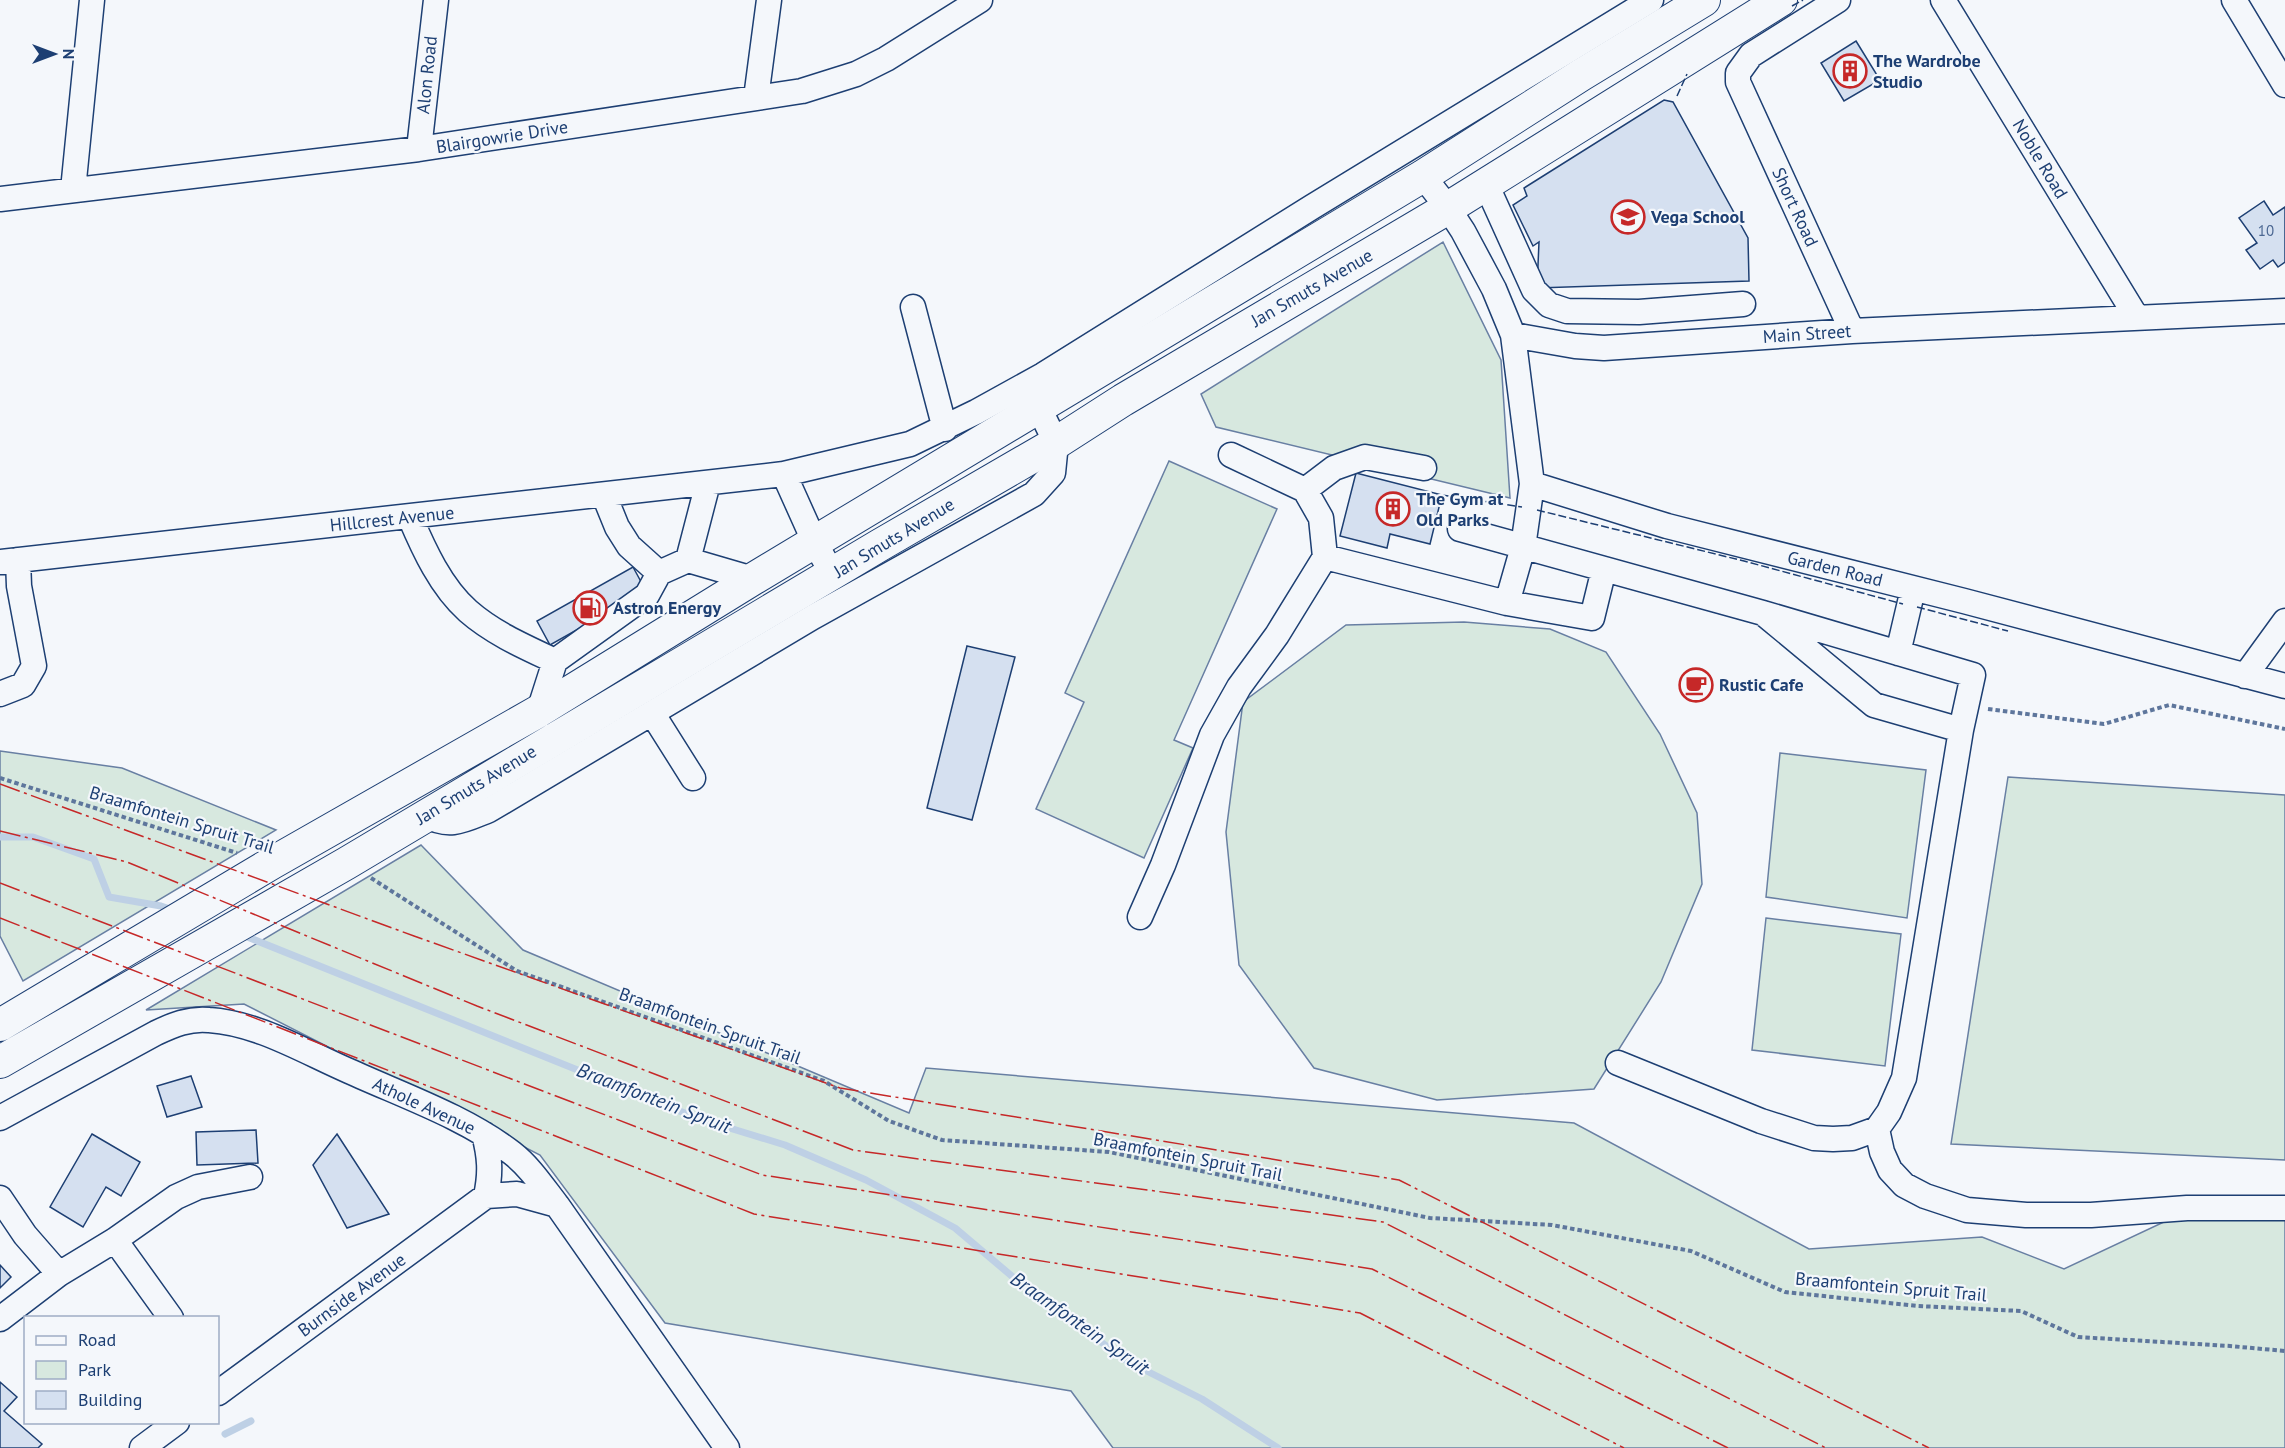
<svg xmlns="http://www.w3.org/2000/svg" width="2285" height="1448" viewBox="0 0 2285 1448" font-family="'PT Sans',sans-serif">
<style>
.green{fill:#d7e8df;stroke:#687fa3;stroke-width:1.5}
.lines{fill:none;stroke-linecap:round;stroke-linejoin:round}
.stream{stroke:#bed0e5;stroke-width:7}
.building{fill:#d5e0f0;stroke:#1d3f73;stroke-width:1.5}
.minor-casing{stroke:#1d3f73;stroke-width:27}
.major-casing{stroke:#1d3f73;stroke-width:34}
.path{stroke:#5e769c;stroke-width:4;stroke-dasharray:4.5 3;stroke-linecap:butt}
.minor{stroke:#f4f7fb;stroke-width:24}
.major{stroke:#f4f7fb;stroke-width:32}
.fence{stroke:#1d3f73;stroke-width:1.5;stroke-dasharray:8 3;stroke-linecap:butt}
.power{stroke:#c62828;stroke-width:1.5;stroke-dasharray:21 4.5 3 4.5;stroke-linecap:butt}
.labels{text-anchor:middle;stroke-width:4.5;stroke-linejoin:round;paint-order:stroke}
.number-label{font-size:15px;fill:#4b6792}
.poi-label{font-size:18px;font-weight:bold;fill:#1d3f73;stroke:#f4f7fb;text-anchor:start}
.street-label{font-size:18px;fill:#1d3f73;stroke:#f4f7fb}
.water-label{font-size:20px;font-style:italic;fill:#1d3f73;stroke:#f4f7fb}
</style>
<rect width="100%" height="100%" fill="#f4f7fb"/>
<!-- green -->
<path class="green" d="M1443 242 1501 360 1510 498 1216 427 1201 394Z
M1169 461 1277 509 1174 740 1193 748 1144 858 1036 809 1084 702 1065 693Z
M1464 622 1550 629 1606 652 1660 734 1697 813 1702 884 1661 982 1594 1089 1437 1100 1314 1068 1239 965 1226 832 1243 702 1346 625Z
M0 751 122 768 276 830 23 981 0 936Z
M1780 753 1926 770 1907 918 1766 897Z
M2008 777 2285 795V1160L1951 1144Z
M421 845 523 950 909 1113 926 1068 1574 1123 1809 1249 1982 1237 2064 1269 2185 1212H2285V1448H1113L1071 1391 665 1323 540 1155 244 1004 146 1010Z
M1766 918 1901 934 1885 1066 1752 1050Z"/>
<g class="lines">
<!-- stream -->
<path class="stream" d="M0 837H33L94 859 109 897 161 906 173 910
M240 934 697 1118 785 1145 866 1180 955 1228 1020 1283 1127 1361 1202 1399 1278 1448
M225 1434 251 1421"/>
</g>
<!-- building -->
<path class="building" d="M1856 41 1880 80 1844 101 1821 63Z
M1664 100 1673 102 1748 238 1749 281 1537 288 1539 242 1533 246 1513 205 1527 196 1524 188Z
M2264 201 2273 215 2285 207V262L2278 267 2273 260 2260 269 2246 250 2257 243 2239 218Z
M1356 473 1442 495 1430 544 1390 534 1387 548 1340 536Z
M633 567 646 591 550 645 537 621Z
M967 646 1015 657 972 820 927 808Z
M191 1076 202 1107 167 1117 157 1086Z
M256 1130 258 1163 197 1165 196 1132Z
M92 1134 140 1162 121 1196 106 1187 83 1227 50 1207Z
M337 1134 389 1214 347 1228 313 1165Z
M0 1265 11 1277 0 1288Z
M0 1382 17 1397 4 1411 42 1444 38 1448H0Z"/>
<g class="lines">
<defs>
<path id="minor" d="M1838 0 1751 55 1738 73V82L1852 331
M1943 0 2137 318
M2234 0 2285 85
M756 98 769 0
M419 149 436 0
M1423 176 1448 208 1463 231 1494 289 1513 335 1532 484 1523 547 1507 603
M1486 184 1534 290 1549 305 1567 311 1639 312 1743 304
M73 190 92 0
M0 199 419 149 802 91 856 74 886 59 980 0
M913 307 945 429
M1513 335 1575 346 1604 348 1852 331 2285 311
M784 474 815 543 833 575
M1532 484 1667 526 1964 601 2285 686
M1305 490 1334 468 1365 457 1424 468
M604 495 617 527 629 546 659 573
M410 517C424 550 441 587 468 611 493 633 525 647 555 661
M1460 529 1763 613 1973 675 1961 730 1874 705 1763 613
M1325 557 1507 603 1592 618 1604 569
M688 560 708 483
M0 562 784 474 910 444 976 412 1043 375 1312 207 1651 0
M1898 653 1913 589
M2245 676 2285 621
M0 694 23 685 34 666 19 586 18 560
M539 711 555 661 647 595 659 573 688 560 753 579
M652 713 693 778
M425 815C450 829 464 820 489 810L813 617 1034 494 1053 473 1056 443 1039 408
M1140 917 1163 865 1212 735 1239 687 1277 635 1325 557 1321 518 1305 490 1231 455
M1618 1063 1761 1121 1814 1138 1833 1139 1852 1138 1877 1129 1889 1112 1904 1078 1961 730
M0 1118 156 1033C173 1025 189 1018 209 1020 258 1023 305 1052 349 1071 404 1096 465 1117 512 1153 530 1167 543 1187 557 1205L727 1448
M1877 1129 1882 1152 1890 1170 1904 1185 1925 1196 1967 1210 2026 1215H2091L2187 1208H2285
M484 1134C490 1157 491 1173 486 1196
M0 1198 25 1235 59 1274
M115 1240 171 1318
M0 1319 59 1274 115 1240 176 1197 198 1187 250 1177
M218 1393 486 1196 517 1194 557 1205
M142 1448 177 1422"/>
<path id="major" d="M0 1025 272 863 539 711 753 579 1423 176 1581 75 1704 0
M0 1062 347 863 880 545 1056 443 1123 400 1448 208 1781 0"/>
</defs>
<!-- minor casing -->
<use href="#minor" class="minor-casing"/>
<!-- major casing -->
<use href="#major" class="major-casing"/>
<!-- path -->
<path class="path" d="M1988 709 2104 724 2169 705 2285 729
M0 778 237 853
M371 878 517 971 824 1081 889 1121 942 1140 1109 1152 1430 1218 1552 1225 1691 1251 1785 1292 1918 1306 2021 1311 2078 1337 2230 1346 2285 1351"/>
<!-- minor -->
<use href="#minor" class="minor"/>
<!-- major -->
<use href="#major" class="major"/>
<!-- fence -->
<path class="fence" d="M1792 6 1803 0
M1677 96 1687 74
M1442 495 1522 507
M1537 510 1744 561 1903 604
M1917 607 2008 631"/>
<!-- power -->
<path class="power" d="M0 784 414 936 840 1088 1399 1180 1929 1448
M0 831 127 862 477 1006 853 1150 1383 1222 1826 1448
M0 883 762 1175 1372 1269 1728 1448
M0 918 754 1214 1360 1313 1624 1448"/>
</g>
<!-- icons -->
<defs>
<symbol id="building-ring" viewBox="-11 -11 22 22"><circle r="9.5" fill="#f4f7fb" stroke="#c62828" stroke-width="1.5"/><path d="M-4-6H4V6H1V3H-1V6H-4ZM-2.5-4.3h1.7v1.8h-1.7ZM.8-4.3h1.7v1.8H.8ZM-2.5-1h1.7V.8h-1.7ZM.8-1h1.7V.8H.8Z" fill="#c62828"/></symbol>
<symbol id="university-ring" viewBox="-11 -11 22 22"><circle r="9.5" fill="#f4f7fb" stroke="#c62828" stroke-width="1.5"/><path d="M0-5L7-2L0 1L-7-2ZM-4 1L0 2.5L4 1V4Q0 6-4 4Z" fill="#c62828"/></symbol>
<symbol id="fuel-ring" viewBox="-11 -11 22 22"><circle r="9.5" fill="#f4f7fb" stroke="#c62828" stroke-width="1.5"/><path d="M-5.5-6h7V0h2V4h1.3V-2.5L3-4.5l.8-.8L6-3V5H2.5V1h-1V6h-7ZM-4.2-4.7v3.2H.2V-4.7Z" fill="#c62828"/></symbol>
<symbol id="cafe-ring" viewBox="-11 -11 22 22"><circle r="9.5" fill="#f4f7fb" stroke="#c62828" stroke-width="1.5"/><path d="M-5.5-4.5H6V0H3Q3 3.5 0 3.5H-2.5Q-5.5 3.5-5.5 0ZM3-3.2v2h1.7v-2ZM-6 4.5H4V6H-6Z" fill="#c62828"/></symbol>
</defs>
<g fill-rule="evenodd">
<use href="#building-ring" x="1831" y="52" width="38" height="38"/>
<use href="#university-ring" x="1609" y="198" width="38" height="38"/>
<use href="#building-ring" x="1374" y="490" width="38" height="38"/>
<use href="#fuel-ring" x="571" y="589" width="38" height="38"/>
<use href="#cafe-ring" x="1677" y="666" width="38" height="38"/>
</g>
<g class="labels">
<!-- number labels -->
<g class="number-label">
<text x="2266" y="236">10</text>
</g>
<!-- poi labels -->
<g class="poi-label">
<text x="1873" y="67">The Wardrobe<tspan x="1873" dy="21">Studio</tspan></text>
<text x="1651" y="223">Vega School</text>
<text x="1416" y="505">The Gym at<tspan x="1416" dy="21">Old Parks</tspan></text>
<text x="613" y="614">Astron Energy</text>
<text x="1719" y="691">Rustic Cafe</text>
</g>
<!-- street labels -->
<g class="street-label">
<text transform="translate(427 75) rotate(-84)" y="6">Alon Road</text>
<text transform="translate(502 137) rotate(-9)" y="6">Blairgowrie Drive</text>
<text transform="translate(2040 159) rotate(59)" y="6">Noble Road</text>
<text transform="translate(1795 207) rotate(65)" y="6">Short Road</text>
<text transform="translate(1312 288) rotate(-30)" y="6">Jan Smuts Avenue</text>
<text transform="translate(1807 334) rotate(-4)" y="6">Main Street</text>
<text transform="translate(392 519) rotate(-6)" y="6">Hillcrest Avenue</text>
<text transform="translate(894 538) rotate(-31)" y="6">Jan Smuts Avenue</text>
<text transform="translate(1835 569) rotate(14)" y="6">Garden Road</text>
<text transform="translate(476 785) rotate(-31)" y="6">Jan Smuts Avenue</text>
<text transform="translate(182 820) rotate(17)" y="6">Braamfontein Spruit Trail</text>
<text transform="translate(710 1026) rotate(20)" y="6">Braamfontein Spruit Trail</text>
<text transform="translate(424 1106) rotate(25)" y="6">Athole Avenue</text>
<text transform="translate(1188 1157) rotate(11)" y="6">Braamfontein Spruit Trail</text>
<text transform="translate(1891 1287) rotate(5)" y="6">Braamfontein Spruit Trail</text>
<text transform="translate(352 1295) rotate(-36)" y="6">Burnside Avenue</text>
</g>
<!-- water labels -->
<g class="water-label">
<text transform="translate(654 1098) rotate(21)" y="7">Braamfontein Spruit</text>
<text transform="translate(1080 1323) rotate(35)" y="7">Braamfontein Spruit</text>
</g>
</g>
<!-- legend -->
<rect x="24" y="1316" width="195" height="108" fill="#f4f7fb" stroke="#9eadc5" stroke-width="1.5"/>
<rect x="36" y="1336" width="30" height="9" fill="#f4f7fb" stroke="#9eadc5" stroke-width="1.5"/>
<text x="78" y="1346" font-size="18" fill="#1d3f73">Road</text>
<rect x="36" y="1361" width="30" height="18" fill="#d7e8df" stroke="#9eadc5" stroke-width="1.5"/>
<text x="78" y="1376" font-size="18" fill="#1d3f73">Park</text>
<rect x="36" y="1391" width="30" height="18" fill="#d5e0f0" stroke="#9eadc5" stroke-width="1.5"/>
<text x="78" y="1406" font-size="18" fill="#1d3f73">Building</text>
<!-- north arrow -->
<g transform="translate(54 54) rotate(90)" stroke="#f4f7fb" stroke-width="4.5" paint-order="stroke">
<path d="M0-4.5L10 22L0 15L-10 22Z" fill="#1d3f73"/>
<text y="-9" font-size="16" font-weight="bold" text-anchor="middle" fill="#1d3f73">N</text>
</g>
</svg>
